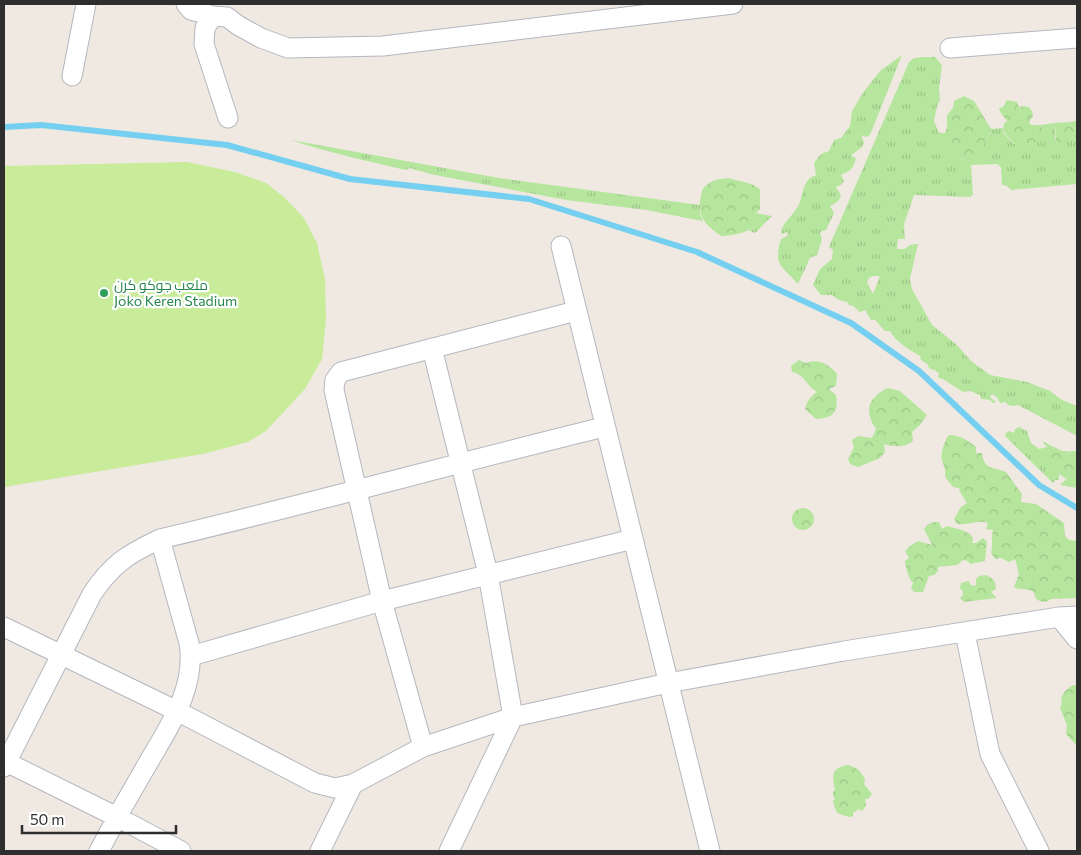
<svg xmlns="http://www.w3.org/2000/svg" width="1081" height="855" viewBox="0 0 1081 855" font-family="Commissioner,Cairo,sans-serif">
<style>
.grass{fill:url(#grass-tufts);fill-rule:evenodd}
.forest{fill:url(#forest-crowns)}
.pitch{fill:#c9ec9a}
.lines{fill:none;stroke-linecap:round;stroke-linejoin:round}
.stream{stroke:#75cff0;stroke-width:6}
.street-casing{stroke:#b4b7c1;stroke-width:21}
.street{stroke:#fff;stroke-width:19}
.leisure-dot{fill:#2e9e5b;stroke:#fff;stroke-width:2}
.labels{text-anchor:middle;stroke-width:4.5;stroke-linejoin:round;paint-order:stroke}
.leisure-label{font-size:14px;fill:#27864d;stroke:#fff;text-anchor:start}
</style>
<defs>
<pattern id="grass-tufts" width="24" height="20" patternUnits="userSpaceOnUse" patternTransform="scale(1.25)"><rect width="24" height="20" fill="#b6e59e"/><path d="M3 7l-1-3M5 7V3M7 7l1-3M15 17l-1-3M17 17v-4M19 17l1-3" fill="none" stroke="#9dc588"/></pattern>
<pattern id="forest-crowns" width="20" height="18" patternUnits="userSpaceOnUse" patternTransform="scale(1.25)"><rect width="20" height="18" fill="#b6e59e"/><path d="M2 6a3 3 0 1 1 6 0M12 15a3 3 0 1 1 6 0" fill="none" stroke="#9dc588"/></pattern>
</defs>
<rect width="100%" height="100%" fill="#efe9e1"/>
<!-- grass -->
<path class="grass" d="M902 55 870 135 866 137 861 135 864 143C862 150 855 150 851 156L856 158C853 169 852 170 841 175L844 181 841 185 836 187 841 195C839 202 836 203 830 206L834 213 826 230 820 232 822 239 817 255 810 258 798 284C781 265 773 265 781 239L787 236 788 232 781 234C782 222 791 218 797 208 803 200 801 187 809 179 809 178 815 176 816 175L814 163 821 154 829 151 834 140 841 138 850 126 852 111 862 94 880 71Z
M924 57H935L942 65 939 88 940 100 937 106 934 121 939 133H946L943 137C947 145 954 160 965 159 969 158 976 154 980 153L991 129 1003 128 1004 134 1014 144 1027 145 1042 138 1045 131 1040 125 1055 123V140L1067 141 1073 138 1075 130 1069 122 1076 121 1077 184 1011 190 1007 186 1002 185 1001 167 997 164 971 165 973 195 970 197 914 195 904 224 905 239H898L897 249H905L910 245 918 244 910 279 912 289 932 325 957 345 971 361 990 375 1027 382 1050 391 1062 400 1077 406V436L1018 405C1012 407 1009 406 1005 402L1001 403 998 400V398L992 394 990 397 996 402 993 403 990 400 981 399 980 395 970 391 963 392 943 379H941L938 377 939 374 935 370 930 369 927 364 921 360 920 356C909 350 895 341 890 331H885L875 320H871L865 310 860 312 853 306 849 305 847 302 839 300 832 295H821L813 285 820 269 832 259 833 250 829 247 909 62 914 58ZM873 276H880L873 294 867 282 869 278Z
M291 140 499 178 700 205V214L703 221 646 210 566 200 430 174C424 171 417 171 410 168L406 170C367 161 330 153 291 140Z
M756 213 772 216 755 233 748 230 753 228Z
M1019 427 1027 431 1031 443 1039 449 1047 447 1042 441 1062 451H1070L1067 453 1066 458 1056 463 1064 462 1065 464 1059 467V480H1055L1053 483 1005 436 1006 433 1009 431 1014 433 1015 429Z
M1074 472 1077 473V488L1060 485Z"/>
<!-- forest -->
<path class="forest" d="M964 96 974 101 991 129 980 153 976 157C971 156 968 159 963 159 952 157 947 146 943 137L947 128V115L953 108 954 101Z
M1007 100 1017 102 1019 107C1027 105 1032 107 1033 116L1029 122 1031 125H1040L1045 131 1051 132 1053 138C1049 141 1046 141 1042 138L1037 142C1030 142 1027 146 1021 146 1015 147 1015 144 1011 140 1006 135 1002 133 1004 123L1007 122C1006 117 1000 115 999 108L1003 107Z
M1069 122 1075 130V135L1064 145 1059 147 1056 145 1055 123Z
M729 178C742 183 747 180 760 189V209L756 213 755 218 758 221C755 232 731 236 721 236 708 226 699 220 700 202 700 198 702 195 702 190 710 180 717 179 729 178Z
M799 360 806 363C818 358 829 364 837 374L836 386 829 389 836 395C839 412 833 418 816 419L805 409C807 401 810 397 817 392 806 386 805 374 792 372L791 366Z
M888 388 900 391 927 415 920 425 912 432 913 441C904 448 895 447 884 444L885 452 880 458 858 467 850 464 848 459 854 447 852 440 858 436 872 438 876 429C864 411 867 398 888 388Z
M949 435C961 435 967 440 976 447V453H982C984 470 993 467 1006 472L1022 494 1021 502 1036 504 1064 523 1065 536 1069 540 1077 541V598L1051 599 1046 602C1038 601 1035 600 1034 592 1027 587 1021 591 1014 587L1019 574 1015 559 1009 562 1001 558 995 559 991 553C993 545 991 538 993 530L986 529 988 523C977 519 968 526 957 524L954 519 961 507 967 503 960 492 959 488 953 487 945 477C946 469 944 467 942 460 940 454 945 439 949 435Z
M1053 449H1057L1066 457C1068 452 1069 451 1075 451L1077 453V473L1074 472 1070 477 1066 479 1058 473 1059 467 1065 463 1063 462 1061 463 1052 461 1049 457V452Z
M792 519a11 11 0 1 1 22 0a11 11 0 1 1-22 0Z
M933 522H939L942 529 947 526 962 530 970 534 973 538 972 543H976L983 538 987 542 985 561 970 564 968 561 963 560 957 565 938 567V571L934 575 929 576 923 592H914L911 588 913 583C908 577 906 569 905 561L909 558 905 551 910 546 918 541 932 545 924 529 927 525Z
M985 575C992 577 996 581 996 589L991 592 997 598 964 602 960 598 963 595V591L960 588 961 583 968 581 972 586 976 585V579L979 576Z
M1073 685H1077V746L1066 734 1067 725 1060 708 1062 703 1061 698 1065 691Z
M848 765C856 767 862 772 865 780L864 784 872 794 868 799H865L866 805 862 811 859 809 853 813V816L850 817C837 814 836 814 833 801L835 799 833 796V792L835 790C832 775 831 768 848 765Z"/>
<!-- pitch -->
<path class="pitch" d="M187 162 235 172 266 183 285 198 304 218 317 243 325 279 326 320 322 359 305 389 266 431 248 442 203 454 4 487V166Z"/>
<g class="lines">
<!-- stream -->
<path class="stream" d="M4 127 41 125 227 145 350 179 529 199 697 252 851 323 919 371 1039 485 1077 508"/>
<defs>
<path id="street" d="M186 4 191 10 213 16 205 28 204 44 228 118
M213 16 227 17 239 26 261 38 288 48 383 46 733 4
M950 48 1077 38
M72 76 86 4
M561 246 710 851
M432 348 488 574 513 717 449 851
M1059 617 1077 639
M4 627 177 711 315 783 335 788 353 784 423 747 513 717 668 683 844 651 1059 617 1077 616
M965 633 990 754 1039 851
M191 656 382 601 633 539
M423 747 382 601 334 390 335 380 341 372 576 311
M4 761 117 817 181 851
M4 767 92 594C112 564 128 554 160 539 309 504 456 463 604 427
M99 851C113 824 128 797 144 770 166 731 197 690 189 643L160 539
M320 851 353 784"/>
</defs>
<!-- street casing -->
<use href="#street" class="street-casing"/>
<!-- street -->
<use href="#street" class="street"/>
</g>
<!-- markers -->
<circle class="leisure-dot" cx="104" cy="293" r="5"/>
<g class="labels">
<!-- leisure labels -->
<g class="leisure-label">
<text x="114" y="290">ملعب جوكو كرن<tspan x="114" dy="16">Joko Keren Stadium</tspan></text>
</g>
</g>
<!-- border -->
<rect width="1081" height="855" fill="none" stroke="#2e2e2e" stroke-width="10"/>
<!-- scale -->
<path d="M22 825v8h154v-8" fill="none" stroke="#2e2e2e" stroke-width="2.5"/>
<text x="30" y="825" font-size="15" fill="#2e2e2e" stroke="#ffffff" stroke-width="4" paint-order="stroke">50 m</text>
</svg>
